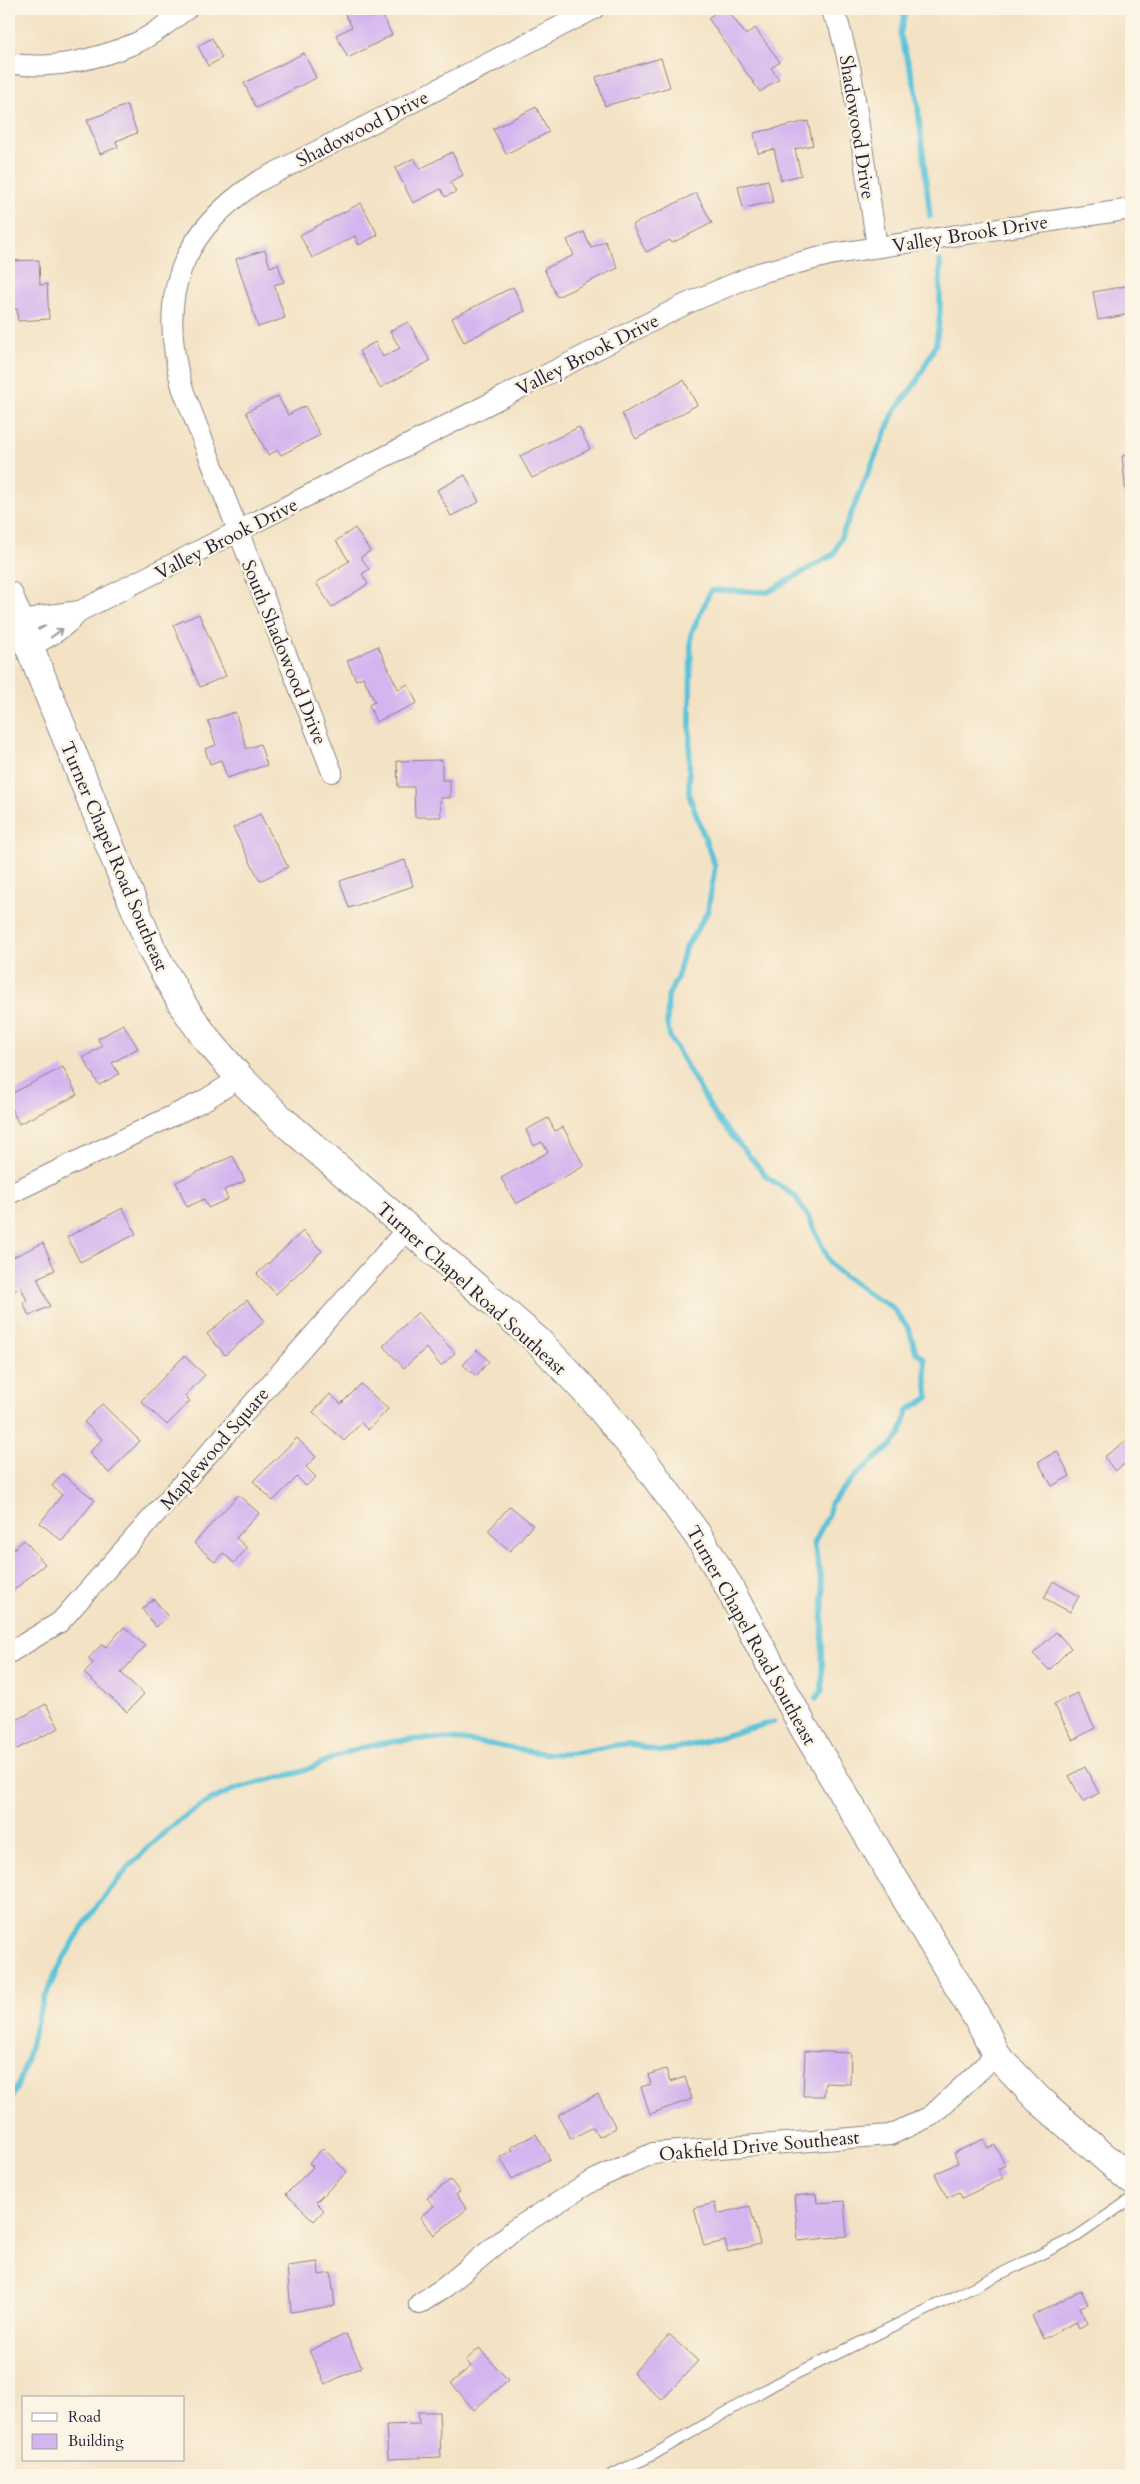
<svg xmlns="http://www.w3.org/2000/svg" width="1140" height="2484" viewBox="0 0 1140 2484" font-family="Cardo,serif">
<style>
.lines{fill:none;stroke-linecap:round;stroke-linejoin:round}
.stream{stroke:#5bc3d8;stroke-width:5.5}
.building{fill:#d3b5ef}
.lane-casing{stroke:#8a8280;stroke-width:12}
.street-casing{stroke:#8a8280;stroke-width:22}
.secondary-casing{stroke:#8a8280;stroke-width:30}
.lane{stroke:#fff;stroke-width:10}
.street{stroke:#fff;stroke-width:20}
.secondary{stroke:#fff;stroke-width:28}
.oneway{stroke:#9c9ca7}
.labels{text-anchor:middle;stroke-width:5;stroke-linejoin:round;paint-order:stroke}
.street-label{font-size:19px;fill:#22223b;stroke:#fcf5e5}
</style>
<rect width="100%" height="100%" fill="#fcf5e5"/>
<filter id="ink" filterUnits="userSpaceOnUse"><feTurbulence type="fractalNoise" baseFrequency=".02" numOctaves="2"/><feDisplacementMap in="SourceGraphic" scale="10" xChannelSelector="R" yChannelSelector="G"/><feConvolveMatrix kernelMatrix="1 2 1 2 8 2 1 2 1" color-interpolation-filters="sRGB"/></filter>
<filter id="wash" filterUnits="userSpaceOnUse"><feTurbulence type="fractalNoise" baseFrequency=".0096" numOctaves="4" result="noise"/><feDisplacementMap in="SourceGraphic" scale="20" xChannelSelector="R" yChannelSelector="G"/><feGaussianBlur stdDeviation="1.12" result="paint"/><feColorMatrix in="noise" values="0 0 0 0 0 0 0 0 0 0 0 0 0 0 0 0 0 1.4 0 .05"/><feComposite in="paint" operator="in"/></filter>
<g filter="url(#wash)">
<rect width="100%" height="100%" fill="#f3e2c4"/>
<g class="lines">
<!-- stream -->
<path class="stream" d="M906 9 900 34 916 90 930 216
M816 1699 822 1691 823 1592 814 1542 829 1514 830 1504 857 1474 892 1445 901 1433 908 1410 928 1398 924 1359 916 1352 909 1329 892 1307 868 1293 836 1270 830 1263 809 1218 795 1196 767 1177 716 1117 670 1037 667 1024 668 996 677 978 685 949 708 911 715 866 689 795 691 634 711 590 768 592 834 554 894 412 917 381 936 344 940 314V261
M9 2104C14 2093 20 2081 24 2069 31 2046 35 2023 44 2000 75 1923 150 1825 228 1792 251 1783 273 1779 297 1773 311 1769 324 1761 337 1756 371 1743 409 1738 445 1739 484 1739 521 1754 559 1754 582 1754 603 1746 625 1744 638 1742 650 1753 662 1751 700 1745 737 1731 774 1722"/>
</g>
<g id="blocks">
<!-- building -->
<path class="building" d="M342 9H365L370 18 381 12 392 35 348 58 336 35 352 27Z
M720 9H727L746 35 755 28 780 62 771 68 779 79 760 92 708 18Z
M212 38 222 58 208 66 198 46Z
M304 53 316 78 256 108 244 83Z
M661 58 670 87 605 106 596 77Z
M127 105 137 133 116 141 118 147 100 154 87 120Z
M536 107 549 132 506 154 493 129Z
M808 121 813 145 795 149 801 175 781 180 774 149 758 153 754 133Z
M452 152 463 175 450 182 456 192 445 197 441 189 413 203 395 168 414 158 420 169Z
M768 180 773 202 743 208 738 186Z
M696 193 712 223 672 243 670 240 646 252 632 225Z
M361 203 378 235 359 245 355 236 312 258 300 235Z
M584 232 591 248 605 241 618 268 557 297 544 269 574 255 567 240Z
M265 250 270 267 278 264 284 282 274 285 285 318 258 327 236 259Z
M39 260 40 285 47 284 49 319 18 321 17 309 9 310V293H13V281L9 282V261Z
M1131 285V314L1098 320 1093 292Z
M513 287 525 311 464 342 452 318Z
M408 322 430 361 380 388 359 351 375 342 383 357 400 348 390 331Z
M684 380 697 405 636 439 622 414Z
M278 396 288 415 305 406 320 435 281 455 278 450 268 455 246 412Z
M579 427 590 449 532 478 520 456Z
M1131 455V513H1128L1122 456Z
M465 475 479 502 451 516 437 490Z
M355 528 370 551 361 557 369 569 362 574 368 584 332 607 316 583 349 561 336 541Z
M199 614 226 676 200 687 173 625Z
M378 646 398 689 408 684 417 703 376 722 369 705 375 702 363 677 356 680 347 661Z
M235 712 247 749 260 744 267 765 227 778 221 760 210 764 205 749 216 745 208 721Z
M442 760V780H450V798H440L441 817H415L414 787H398L397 761Z
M260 814 288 867 260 881 233 828Z
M405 860 413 886 349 908 340 881Z
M123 1024 138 1048 112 1063 119 1074 99 1085 83 1058 102 1046 98 1039Z
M63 1067 77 1095 19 1124 9 1104V1095Z
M548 1118 555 1131 563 1127 584 1166 516 1204 501 1178 548 1152 542 1142 534 1146 526 1130Z
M233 1156 245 1181 224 1190 228 1199 208 1208 204 1199 187 1207 176 1182Z
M123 1208 136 1234 80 1262 67 1237Z
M303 1231 322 1251 276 1294 257 1274Z
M43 1243 55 1270 37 1278 50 1306 29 1316 23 1303 27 1301 21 1287 9 1293V1259Z
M247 1300 265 1321 225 1355 207 1334Z
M418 1312 455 1353 441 1366 426 1348 404 1368 383 1346Z
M477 1350 489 1361 476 1376 463 1365Z
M184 1356 205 1375 185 1396 190 1401 167 1425 141 1401Z
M361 1384 388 1409 368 1430 361 1423 344 1441 313 1412 330 1394 341 1404Z
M102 1404 140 1441 109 1473 89 1453 102 1439 84 1422Z
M1131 1437V1459L1115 1471 1104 1457Z
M297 1438 316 1457 306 1467 316 1477 306 1486 297 1477 273 1501 253 1481Z
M1057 1451 1070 1476 1052 1486 1038 1462Z
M62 1474 95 1500 62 1541 40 1523 62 1495 52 1486Z
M238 1495 259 1513 236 1538 247 1548 234 1563 223 1553 215 1562 194 1543Z
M510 1506 533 1525 510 1551 488 1531Z
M24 1540 45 1564 9 1594V1553Z
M1053 1581 1079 1596 1070 1612 1044 1598Z
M154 1599 168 1617 156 1627 142 1609Z
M124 1627 145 1646 121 1673 144 1694 127 1712 84 1673 93 1663 88 1659 102 1644 106 1647Z
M1056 1632 1071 1648 1049 1670 1033 1654Z
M1077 1693 1095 1728 1073 1740 1054 1704Z
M46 1704 59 1728 11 1752 9 1747V1724Z
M1085 1767 1099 1793 1083 1802 1069 1776Z
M805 2051 851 2053 850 2084 825 2083 824 2096H803Z
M666 2069 670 2082 685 2077 692 2099 650 2114 641 2087 651 2084 648 2075Z
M598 2094 616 2128 599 2137 593 2127 571 2139 558 2115Z
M536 2134 550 2159 512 2179 500 2157 513 2150 511 2147Z
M983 2139 988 2148 995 2145 1005 2165 998 2169 1003 2178 962 2198 959 2192 947 2198 935 2174 958 2163 954 2153Z
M323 2148 347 2172 316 2202 324 2210 314 2221 286 2194 313 2167 309 2163Z
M450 2180 460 2192 456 2194 467 2209 434 2235 420 2217 434 2206 427 2198Z
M816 2194 817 2203 844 2201 847 2236 798 2241 794 2196Z
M715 2203 717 2214 750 2206 760 2244 728 2252 725 2241 704 2246 694 2208Z
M318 2262 319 2275 331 2273 335 2306 291 2312 287 2266Z
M1081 2290 1088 2304 1080 2307 1088 2323 1079 2328 1076 2322 1043 2339 1032 2316Z
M346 2334 362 2367 325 2384 309 2351Z
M669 2335 698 2361 662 2400 633 2373Z
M479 2348 508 2380 474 2410 451 2383 471 2366 466 2360Z
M418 2412H439L441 2457 388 2459 386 2425 419 2424Z"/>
</g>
</g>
<g filter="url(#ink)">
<use href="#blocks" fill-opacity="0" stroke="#8a8280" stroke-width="1"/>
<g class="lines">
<defs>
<path id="lane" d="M611 2475 651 2456 775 2384 1076 2237 1131 2199"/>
<path id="street" d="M830 9 839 25 851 72 877 247
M9 63C49 71 98 59 136 43 154 35 171 20 187 9
M20 624 41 616 80 611
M29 646C50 638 65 628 80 611L686 304 759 273 833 254 1131 209
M332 772 182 387C157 297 179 234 257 182L594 9
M9 1194 203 1101 240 1078
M9 1653 60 1622 407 1229
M419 2304 445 2287 515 2229 594 2180 653 2153 890 2135 931 2116 996 2055"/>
<path id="secondary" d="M9 596 152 950 184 1007 205 1037 240 1078 280 1118 537 1340 593 1399 644 1461 699 1537 725 1580 804 1728 985 2031 996 2055 1039 2100 1131 2180"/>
</defs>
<!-- lane casing -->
<use href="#lane" class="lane-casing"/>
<!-- street casing -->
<use href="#street" class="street-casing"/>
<!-- secondary casing -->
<use href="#secondary" class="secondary-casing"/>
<!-- lane -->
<use href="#lane" class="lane"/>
<!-- street -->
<use href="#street" class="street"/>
<!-- secondary -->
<use href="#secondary" class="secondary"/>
</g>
<!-- one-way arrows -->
<defs><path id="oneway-shaft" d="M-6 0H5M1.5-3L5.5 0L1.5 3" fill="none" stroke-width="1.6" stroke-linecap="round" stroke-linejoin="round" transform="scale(1.25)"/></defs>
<use class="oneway" href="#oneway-shaft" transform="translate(57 633) rotate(-36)"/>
</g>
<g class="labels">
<!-- street labels -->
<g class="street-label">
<text transform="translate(858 127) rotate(81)" y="7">Shadowood Drive</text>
<text transform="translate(362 128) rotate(-27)" y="7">Shadowood Drive</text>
<text transform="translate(970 233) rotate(-9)" y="7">Valley Brook Drive</text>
<text transform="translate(587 354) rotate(-27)" y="7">Valley Brook Drive</text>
<text transform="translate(226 538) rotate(-27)" y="7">Valley Brook Drive</text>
<text transform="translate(285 652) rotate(68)" y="7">South Shadowood Drive</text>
<text transform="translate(115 856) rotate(67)" y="7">Turner Chapel Road Southeast</text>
<text transform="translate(472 1288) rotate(42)" y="7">Turner Chapel Road Southeast</text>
<text transform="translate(214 1448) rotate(-49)" y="7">Maplewood Square</text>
<text transform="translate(752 1635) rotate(61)" y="7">Turner Chapel Road Southeast</text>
<text transform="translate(759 2145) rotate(-5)" y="7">Oakfield Drive Southeast</text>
</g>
</g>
<!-- margin -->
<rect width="1140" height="2484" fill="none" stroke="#fcf5e5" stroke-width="30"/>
<!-- legend -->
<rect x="22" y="2396" width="162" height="65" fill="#fcf5e5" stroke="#a5a1a1"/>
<rect x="32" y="2413" width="25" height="8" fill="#ffffff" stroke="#a5a1a1"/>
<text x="68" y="2422" font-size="15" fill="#22223b">Road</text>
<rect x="32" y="2434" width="25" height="15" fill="#d3b5ef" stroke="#a5a1a1"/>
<text x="68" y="2446" font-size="15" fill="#22223b">Building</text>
</svg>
